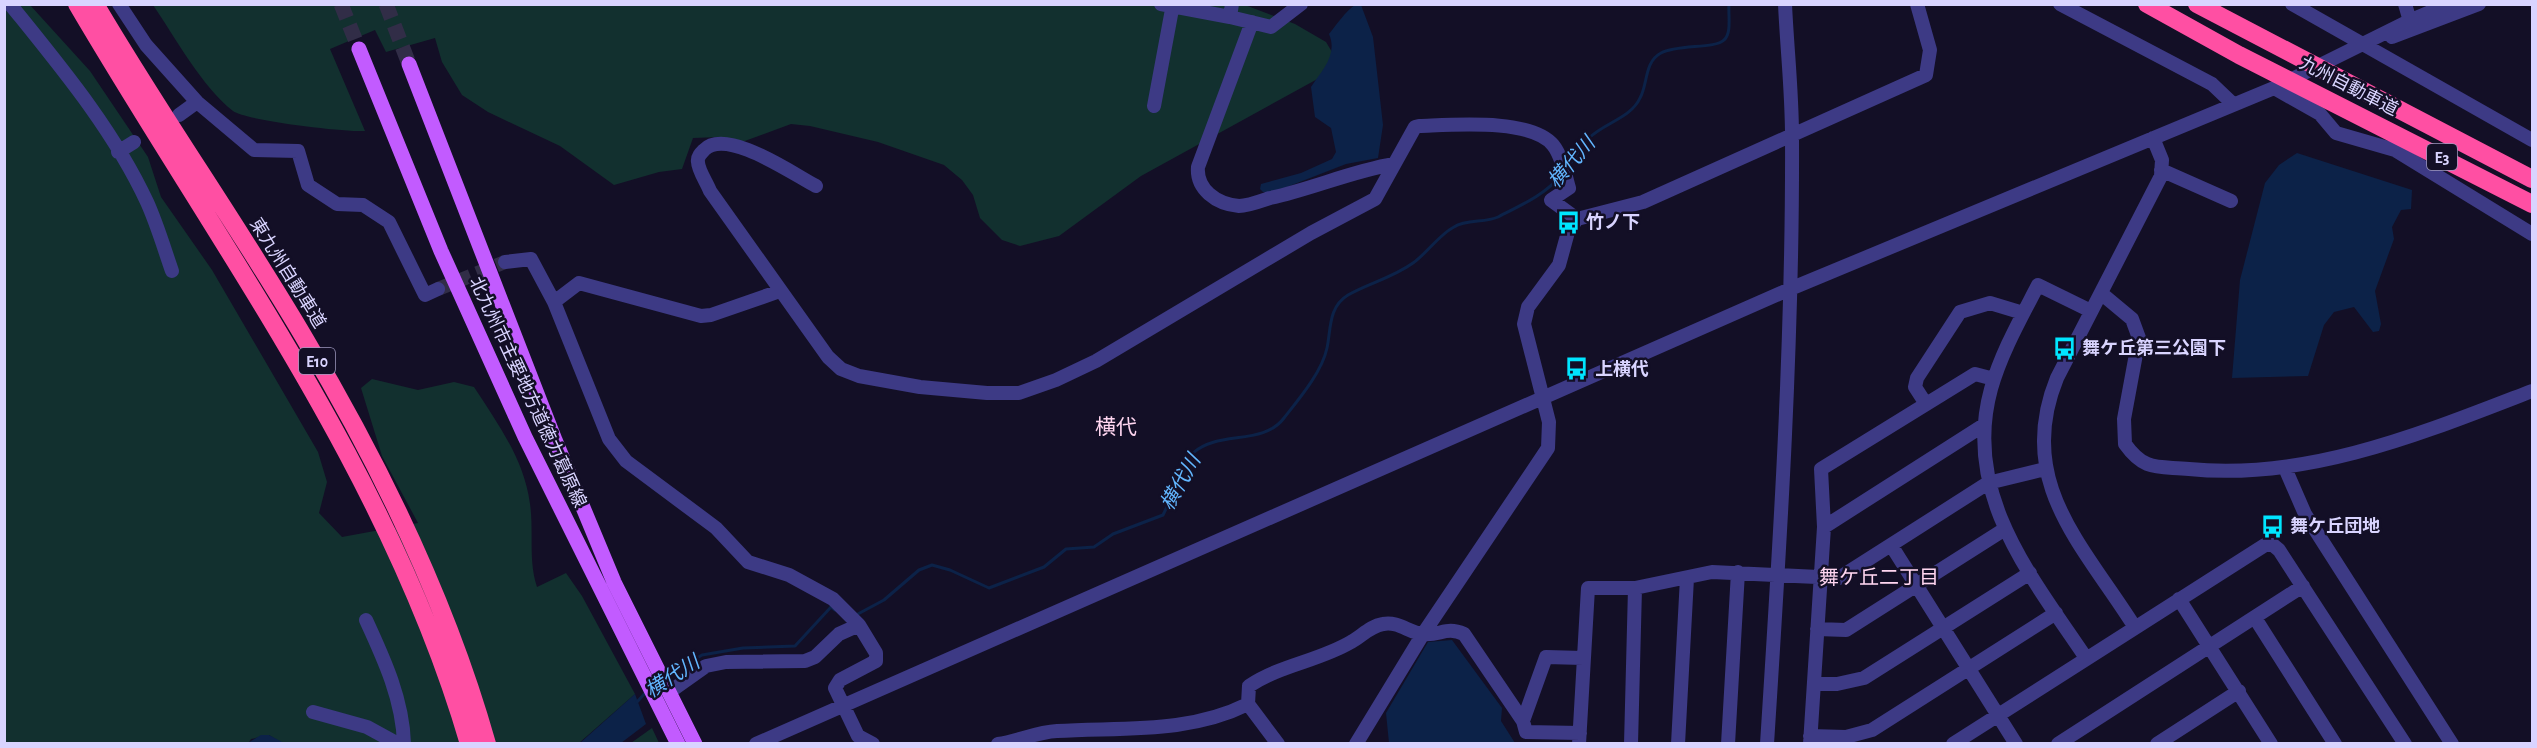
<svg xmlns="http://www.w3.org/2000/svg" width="2537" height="748" viewBox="0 0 2537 748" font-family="'Alegreya Sans','Noto Sans JP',sans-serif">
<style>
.green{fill:#12302f}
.water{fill:#0c2248}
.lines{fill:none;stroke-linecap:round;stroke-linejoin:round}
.stream{stroke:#0c2248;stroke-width:3}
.minor-tunnel{stroke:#312d47;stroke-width:14;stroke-dasharray:14 7;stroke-linecap:butt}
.major-tunnel{stroke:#312d47;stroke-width:15;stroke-dasharray:15 8;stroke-linecap:butt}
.minor{stroke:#3d3a85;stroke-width:14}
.major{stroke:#c25bff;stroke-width:15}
.highway{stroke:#ff4fa3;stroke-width:18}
.labels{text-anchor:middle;stroke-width:5;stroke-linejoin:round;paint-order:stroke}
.shield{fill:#130f26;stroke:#9e99be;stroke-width:1.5}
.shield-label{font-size:16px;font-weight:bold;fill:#d9d4ff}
.street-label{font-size:18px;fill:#d9d4ff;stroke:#130f26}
.poi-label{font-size:18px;font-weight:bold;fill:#d9d4ff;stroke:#130f26;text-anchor:start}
.water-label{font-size:20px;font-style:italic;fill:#62b6ff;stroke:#130f26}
.neighbourhood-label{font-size:20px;fill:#ffd6f0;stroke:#130f26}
.quarter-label{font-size:21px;fill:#ffd6f0;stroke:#130f26}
</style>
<rect width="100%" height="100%" fill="#130f26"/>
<!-- green -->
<path class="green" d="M4 5H30L90 71 148 157 161 197 212 270 318 452 327 482 319 513 342 537 418 523 382 456 361 388 372 379 418 390 454 382 474 387C498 424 524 459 530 504 534 531 528 560 537 587L566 573 582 596 635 694 579 743 284 744 269 735 251 739 248 744 5 743Z
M153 5H1245L1295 24 1326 42 1332 52V71L1141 176 1059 236 1020 246 1002 240 980 218 973 195 962 180 944 165 878 142 810 126 791 124 742 142 720 137 693 138 682 169 659 172 614 185 560 146 488 112 462 95 442 62 435 38 386 52 375 30 330 49 365 131C345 132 247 121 233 111 202 87 175 37 153 5Z
M652 728 659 743H631Z"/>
<!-- water -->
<path class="water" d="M1355 5H1361L1373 37 1383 125 1378 158 1346 164 1274 192H1263L1260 189 1261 184 1301 173 1332 159 1336 152 1331 128 1315 117 1311 87C1322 70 1338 55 1329 34 1337 24 1345 12 1355 5Z
M2297 153 2412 190 2411 209 2401 210 2392 227 2394 239 2375 291 2381 324 2379 331 2373 332 2354 307 2334 312 2324 325 2308 376 2232 378 2240 280 2265 183 2279 165Z
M1452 640 1502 708 1501 721 1515 743H1389L1386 713 1428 642Z
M635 694 646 724 621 743H580Z
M261 735H269L284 743H248Z"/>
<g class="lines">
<!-- stream -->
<path class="stream" d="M1567 168C1575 158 1580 146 1589 138 1604 123 1631 118 1640 98 1648 84 1644 62 1661 53 1678 44 1715 49 1724 40 1732 33 1728 15 1729 4
M856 615 884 600 919 570 932 565 950 570 989 588 1044 567 1066 549 1094 547 1113 534 1163 515 1193 453C1218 430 1263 446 1284 418 1299 399 1322 372 1327 348 1331 330 1328 307 1348 295 1369 283 1392 278 1413 263 1426 254 1440 234 1454 227 1466 219 1485 223 1498 217 1521 205 1544 196 1561 175
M666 677 702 655 743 648 795 646 831 607 835 610
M637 702 646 692"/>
<!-- minor-tunnel -->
<path class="minor-tunnel" d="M438 289 505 262"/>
<!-- major-tunnel -->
<path class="major-tunnel" d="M341 4 359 49
M386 4 409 64"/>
<!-- minor -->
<path class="minor" d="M10 4C60 66 113 129 147 202 157 224 164 248 172 271
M119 4 146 45 197 102 254 150 298 151 308 185 337 204 363 205 389 222 425 295 438 289
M1161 4 1230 17
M1232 4 1230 17 1271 27 1301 4
M2060 4 2212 84 2233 104
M2292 4 2532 140
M2405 4 2412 28
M1252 22 1198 167C1196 189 1216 204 1239 206 1248 206 1261 201 1270 198 1312 189 1352 171 1394 164
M2392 37 2479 4
M2274 88 2320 114 2336 133 2395 150 2532 234
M1154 106 1173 4
M179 115 197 102
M118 152 134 142
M2161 170 2231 201
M816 186C793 174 726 127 704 150 701 153 697 157 698 162 698 170 707 183 710 191L828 357 841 369 859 376 920 387 987 393H1019L1056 380 1096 361 1311 233 1375 199 1415 127 1419 126C1452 125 1531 118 1553 145 1562 156 1565 174 1569 188L1551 200 1577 219
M505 262 531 259 554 302 609 439 626 461 716 528 748 562 789 575 833 599 859 625 876 653V661L840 680 835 688 858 736 873 744
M2102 294 2132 319 2139 338 2124 419 2125 444C2145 472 2158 466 2189 469 2308 481 2423 433 2532 391
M554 302 579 283 701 316 711 315 780 291
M1926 404 1915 387 1917 378 1960 312 1990 303 2023 313
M2285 468 2305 514 2452 744
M1824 527 1984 425
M1891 545 2016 744
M2179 599 2271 744
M2255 618 2335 744
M366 620C384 659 403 700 404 744
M2134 626C2082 544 2015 481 2057 378L2161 176 2162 160 2153 138
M1817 629 1846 630 2005 529
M2086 658C2031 576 1962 494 1991 389 2001 353 2021 318 2038 285L2091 311
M1815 684H1837L1864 678 2030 573
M675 688 706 666 726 662 805 661 815 657 839 634 859 625
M313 712 367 727 398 744
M1523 721 1546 657 1583 658
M1810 736 1846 737 1872 730 2056 613
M756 744 1790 289 2274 88 2409 21 2449 4
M998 744C1018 741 1037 732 1057 731 1122 727 1188 734 1248 704
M1278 744 1248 704 1249 686C1280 665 1319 661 1351 642 1362 636 1370 626 1383 624 1399 621 1409 633 1423 634 1440 636 1446 626 1464 634L1523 721 1526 732 1580 733
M1356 744 1423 634 1548 448 1549 422 1524 324 1528 307 1559 265 1568 232 1577 219 1643 202 1926 75 1930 50 1917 4
M1579 744 1588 588H1635L1712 572 1839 578 1988 483 2045 469
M1631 744 1635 588
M1678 744 1687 578
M1728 744 1738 572
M1767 744C1780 542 1793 338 1792 136 1792 92 1787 48 1785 4
M1810 744 1824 527 1821 469 1975 374 1994 379
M1953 744 2265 545H2273L2279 550 2405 744
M2058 744 2303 586
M2157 744 2239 691"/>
<!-- major -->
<path class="major" d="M359 49 441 251 525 437 678 744
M409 64 555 440 614 582 695 744"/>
<!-- highway -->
<path class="highway" d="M77 4C218 245 390 472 469 744
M95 4C162 118 238 225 305 339 380 465 447 602 487 744
M2147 4 2239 55 2532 204
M2197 4 2532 179"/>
</g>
<!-- icons -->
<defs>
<symbol id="bus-bare" viewBox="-9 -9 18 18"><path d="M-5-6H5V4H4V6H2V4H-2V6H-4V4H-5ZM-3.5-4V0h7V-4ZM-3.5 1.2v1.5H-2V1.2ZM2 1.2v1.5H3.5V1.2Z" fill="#00e5ff" stroke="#130f26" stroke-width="2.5" paint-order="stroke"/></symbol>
</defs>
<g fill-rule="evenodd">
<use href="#bus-bare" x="1552" y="206" width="33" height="33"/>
<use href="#bus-bare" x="2048" y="332" width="33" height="33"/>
<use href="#bus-bare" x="1560" y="352" width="33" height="33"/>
<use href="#bus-bare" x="2256" y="510" width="33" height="33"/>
</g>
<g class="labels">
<!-- shield labels -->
<g class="shield">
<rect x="2427" y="144" width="30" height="26" rx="4.5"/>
<rect x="299" y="348" width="36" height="26" rx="4.5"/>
</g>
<g class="shield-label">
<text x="2442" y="163">E3</text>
<text x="317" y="367">E10</text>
</g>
<!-- street labels -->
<g class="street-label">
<text transform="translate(2349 86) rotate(27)" y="6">九州自動車道</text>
<text transform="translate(288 273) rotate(58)" y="6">東九州自動車道</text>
<text transform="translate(528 392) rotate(65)" y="6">北九州市主要地方道徳力葛原線</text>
</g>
<!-- poi labels -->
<g class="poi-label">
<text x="1586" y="228">竹ノ下</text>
<text x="2082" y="354">舞ケ丘第三公園下</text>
<text x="1595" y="375">上横代</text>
<text x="2290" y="532">舞ケ丘団地</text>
</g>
<!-- water labels -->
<g class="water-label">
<text transform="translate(1571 162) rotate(-49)" y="7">横代川</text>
<text transform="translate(1180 482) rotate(-61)" y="7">横代川</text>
<text transform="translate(672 676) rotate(-33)" y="7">横代川</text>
</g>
<!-- neighbourhood labels -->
<g class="neighbourhood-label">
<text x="1879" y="584">舞ケ丘二丁目</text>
</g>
<!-- quarter labels -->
<g class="quarter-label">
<text x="1116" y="434">横代</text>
</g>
</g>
<!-- border -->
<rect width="2537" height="748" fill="none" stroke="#d9d4ff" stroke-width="12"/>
</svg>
